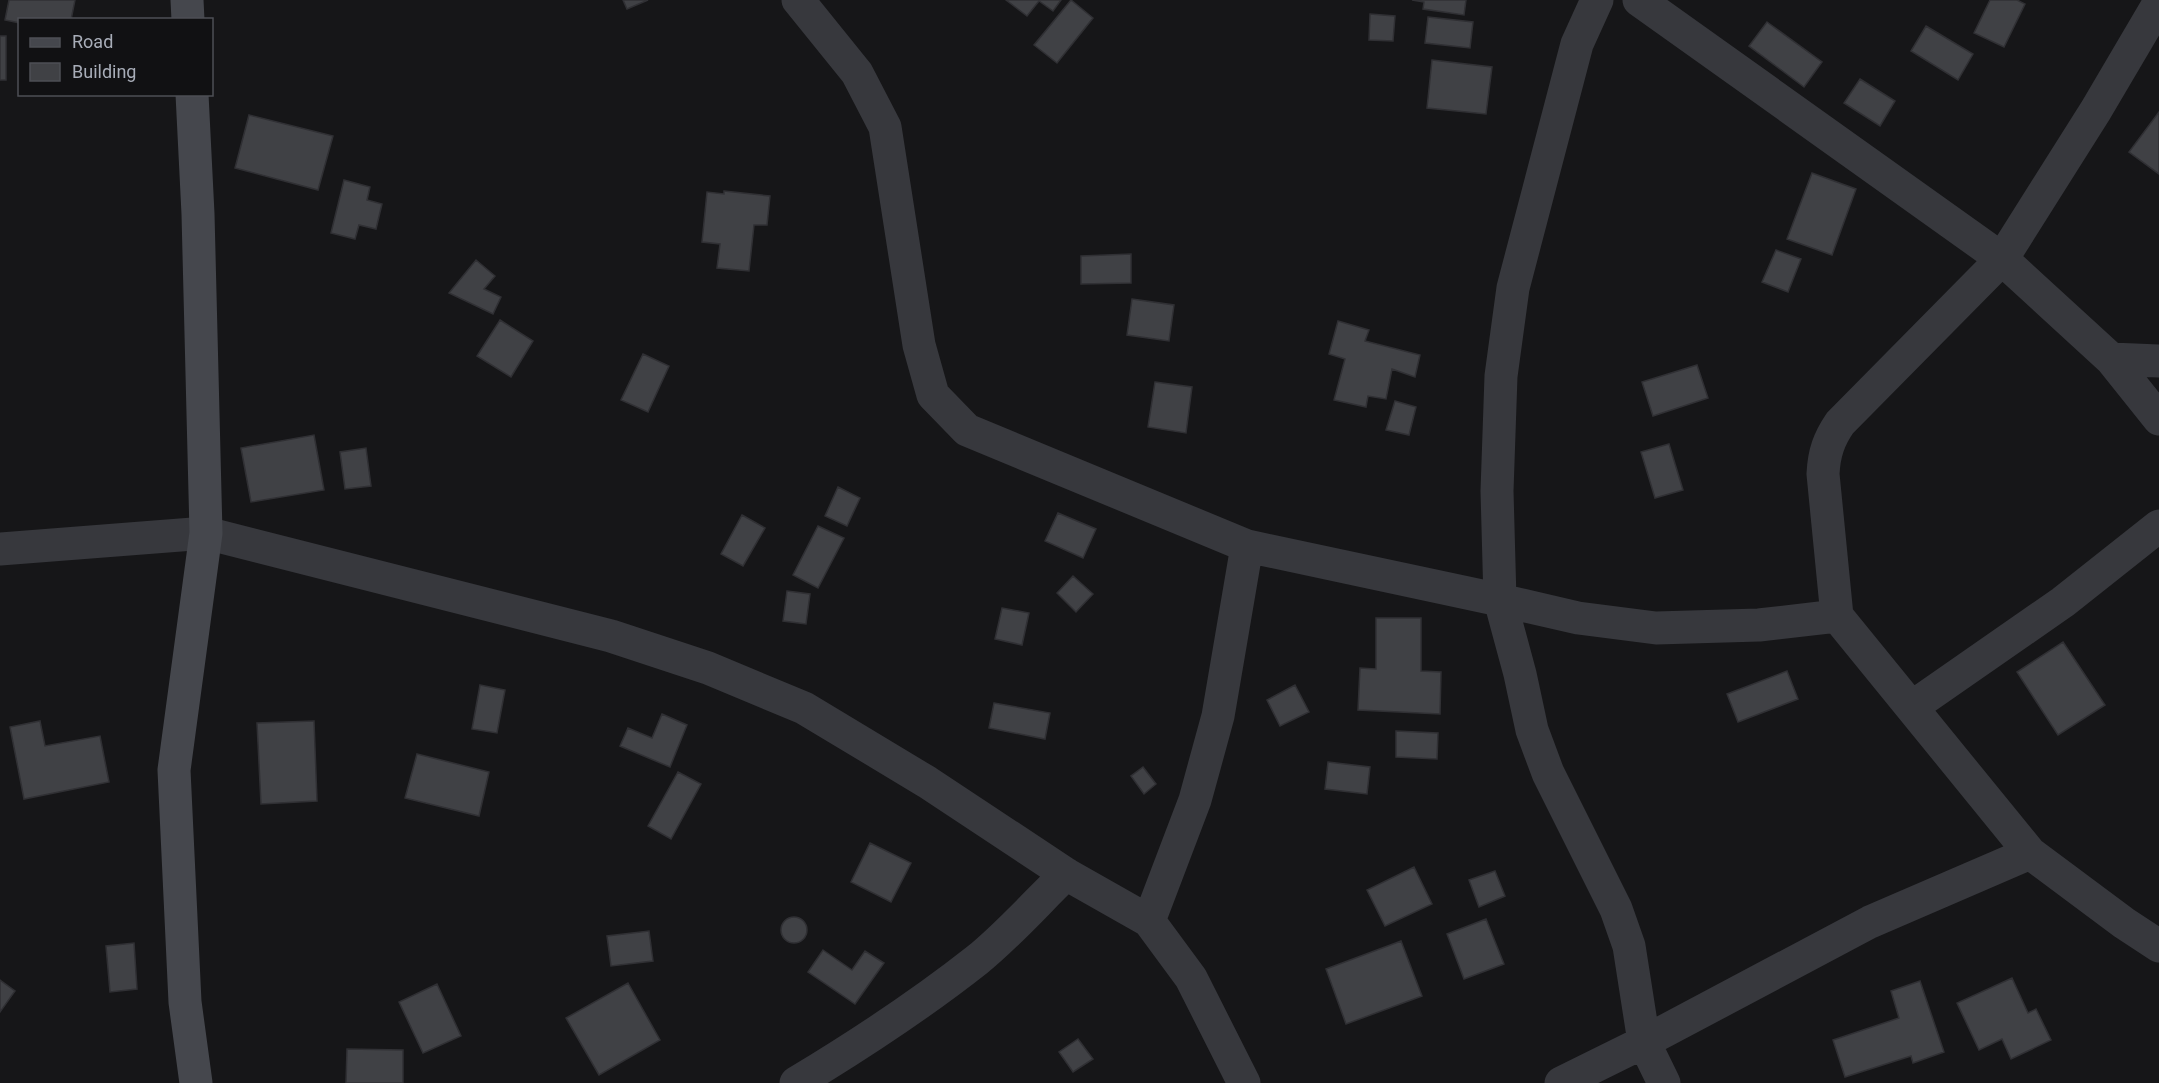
<svg xmlns="http://www.w3.org/2000/svg" width="2159" height="1083" viewBox="0 0 2159 1083" font-family="Roboto,sans-serif">
<style>
.building{fill:#404145;stroke:#303034;stroke-width:1.5}
.lines{fill:none;stroke-linecap:round;stroke-linejoin:round}
.street{stroke:#37383d;stroke-width:33}
.secondary{stroke:#45474d;stroke-width:33}
</style>
<rect width="100%" height="100%" fill="#161618"/>
<!-- building -->
<path class="building" d="M9 0H75L71 20H20V23L5 20Z
M623 0H648L627 9Z
M1006 0H1061L1053 11 1039 1 1027 16Z
M1071 0 1093 18 1057 63 1034 45Z
M1412 0H1466L1464 15 1423 9 1424 2Z
M1990 0H2017L2025 4 2004 47 1974 33Z
M1370 14 1395 16 1393 41 1369 40Z
M1428 17 1473 22 1470 48 1425 43Z
M1767 22 1822 62 1804 87 1749 46Z
M1926 26 1973 54 1958 80 1911 51Z
M0 36H6V80H0Z
M1432 60 1492 67 1486 114 1427 108Z
M1860 79 1895 101 1880 126 1844 103Z
M2159 112V174L2129 152Z
M249 115 333 136 318 190 235 168Z
M1812 173 1856 189 1832 255 1787 239Z
M344 180 370 187 367 200 382 204 376 229 359 225 355 239 331 233Z
M724 191 770 196 767 225H754L749 271 717 268 720 244 702 242 707 192 724 194Z
M1776 250 1801 259 1788 292 1762 282Z
M1131 254V283L1081 284V256Z
M476 260 495 276 484 289 501 297 493 314 449 293Z
M1132 299 1174 305 1169 341 1127 335Z
M500 320 533 341 511 377 477 356Z
M1338 321 1369 330 1365 341 1420 355 1415 377 1392 369 1386 399 1368 396 1366 407 1334 400 1345 359 1329 354Z
M643 354 669 366 648 412 621 400Z
M1697 365 1708 398 1653 416 1642 382Z
M1155 382 1192 387 1186 433 1148 427Z
M1395 401 1416 407 1409 435 1386 430Z
M314 435 324 490 251 502 241 448Z
M1669 444 1683 490 1655 498 1641 452Z
M366 448 371 486 345 489 340 452Z
M838 487 860 498 847 526 825 516Z
M1058 513 1096 529 1083 558 1045 541Z
M742 515 765 528 743 566 721 554Z
M818 526 844 538 818 588 793 575Z
M1073 576 1093 594 1076 612 1057 593Z
M787 591 810 594 806 624 783 621Z
M1002 608 1029 613 1022 645 995 639Z
M1376 618H1421V671L1441 672 1440 714 1358 710 1360 668 1376 669Z
M2063 642 2105 705 2058 735 2017 672Z
M1787 671 1798 699 1738 722 1727 694Z
M480 685 505 690 497 733 472 729Z
M1295 685 1309 712 1280 726 1267 700Z
M994 703 1050 713 1045 739 989 728Z
M662 714 687 725 670 767 620 746 628 728 652 738Z
M40 721 45 746 100 736 109 782 24 799 10 727Z
M314 721 317 801 261 804 257 723Z
M1396 731 1438 733 1437 759 1396 757Z
M417 754 489 772 479 816 405 798Z
M1328 762 1370 767 1367 794 1325 789Z
M1143 767 1156 784 1144 794 1131 776Z
M678 772 701 784 671 839 648 826Z
M870 843 911 863 891 902 851 882Z
M1414 867 1432 904 1385 926 1367 890Z
M1495 871 1505 896 1479 907 1469 880Z
M781 930a13 13 0 1 1 26 0a13 13 0 1 1-26 0Z
M1486 919 1504 964 1464 979 1447 934Z
M649 931 653 961 611 966 607 936Z
M1401 941 1422 996 1346 1024 1326 969Z
M134 943 137 989 110 992 106 946Z
M823 950 852 970 865 951 884 963 855 1004 808 972Z
M2012 978 2028 1013 2036 1009 2051 1040 2011 1059 2002 1039 1979 1050 1957 1003Z
M0 980 15 991 0 1012Z
M1920 981 1944 1052 1913 1063 1911 1056 1845 1077 1833 1040 1899 1018 1891 991Z
M628 983 660 1040 599 1075 566 1018Z
M437 984 461 1036 423 1053 399 1002Z
M1078 1039 1093 1059 1073 1072 1059 1052Z
M347 1049 403 1050V1083H346Z"/>
<g class="lines">
<!-- street -->
<path class="street" d="M798 0 857 73 885 127 919 345 933 395 967 430 1247 546 1500 600 1520 674 1532 730 1548 773 1616 909 1629 946 1644 1042 1664 1083
M1597 0 1577 44 1513 288 1501 376 1497 491 1500 600 1578 618 1656 628 1759 625 1837 616 2030 853
M1639 0 2002 259 2111 359 2159 361
M2111 359 2159 419
M0 549 206 533 611 636 708 668 804 708 927 782 1066 874 1149 921 1191 978 1244 1083
M1837 616 1823 474C1824 453 1829 439 1840 423L2002 259 2096 110 2159 3
M1912 707 2063 602 2159 526
M1149 921 1195 800 1218 716 1247 546
M796 1083C859 1045 920 1005 977 960 1008 935 1037 902 1066 874
M1561 1083 1644 1042 1870 922 2030 853 2124 923 2159 946"/>
<!-- secondary -->
<path class="secondary" d="M187 0 188 20
M192 94 198 214 206 533 174 770 185 1002 196 1083"/>
</g>
<!-- legend -->
<rect x="18" y="18" width="195" height="78" fill="#111113" stroke="#4d4f55" stroke-width="1.5"/>
<rect x="30" y="38" width="30" height="9" fill="#45474d" stroke="#4d4f55" stroke-width="1.5"/>
<text x="72" y="48" font-size="18" fill="#a8adb8">Road</text>
<rect x="30" y="63" width="30" height="18" fill="#404145" stroke="#4d4f55" stroke-width="1.5"/>
<text x="72" y="78" font-size="18" fill="#a8adb8">Building</text>
</svg>
